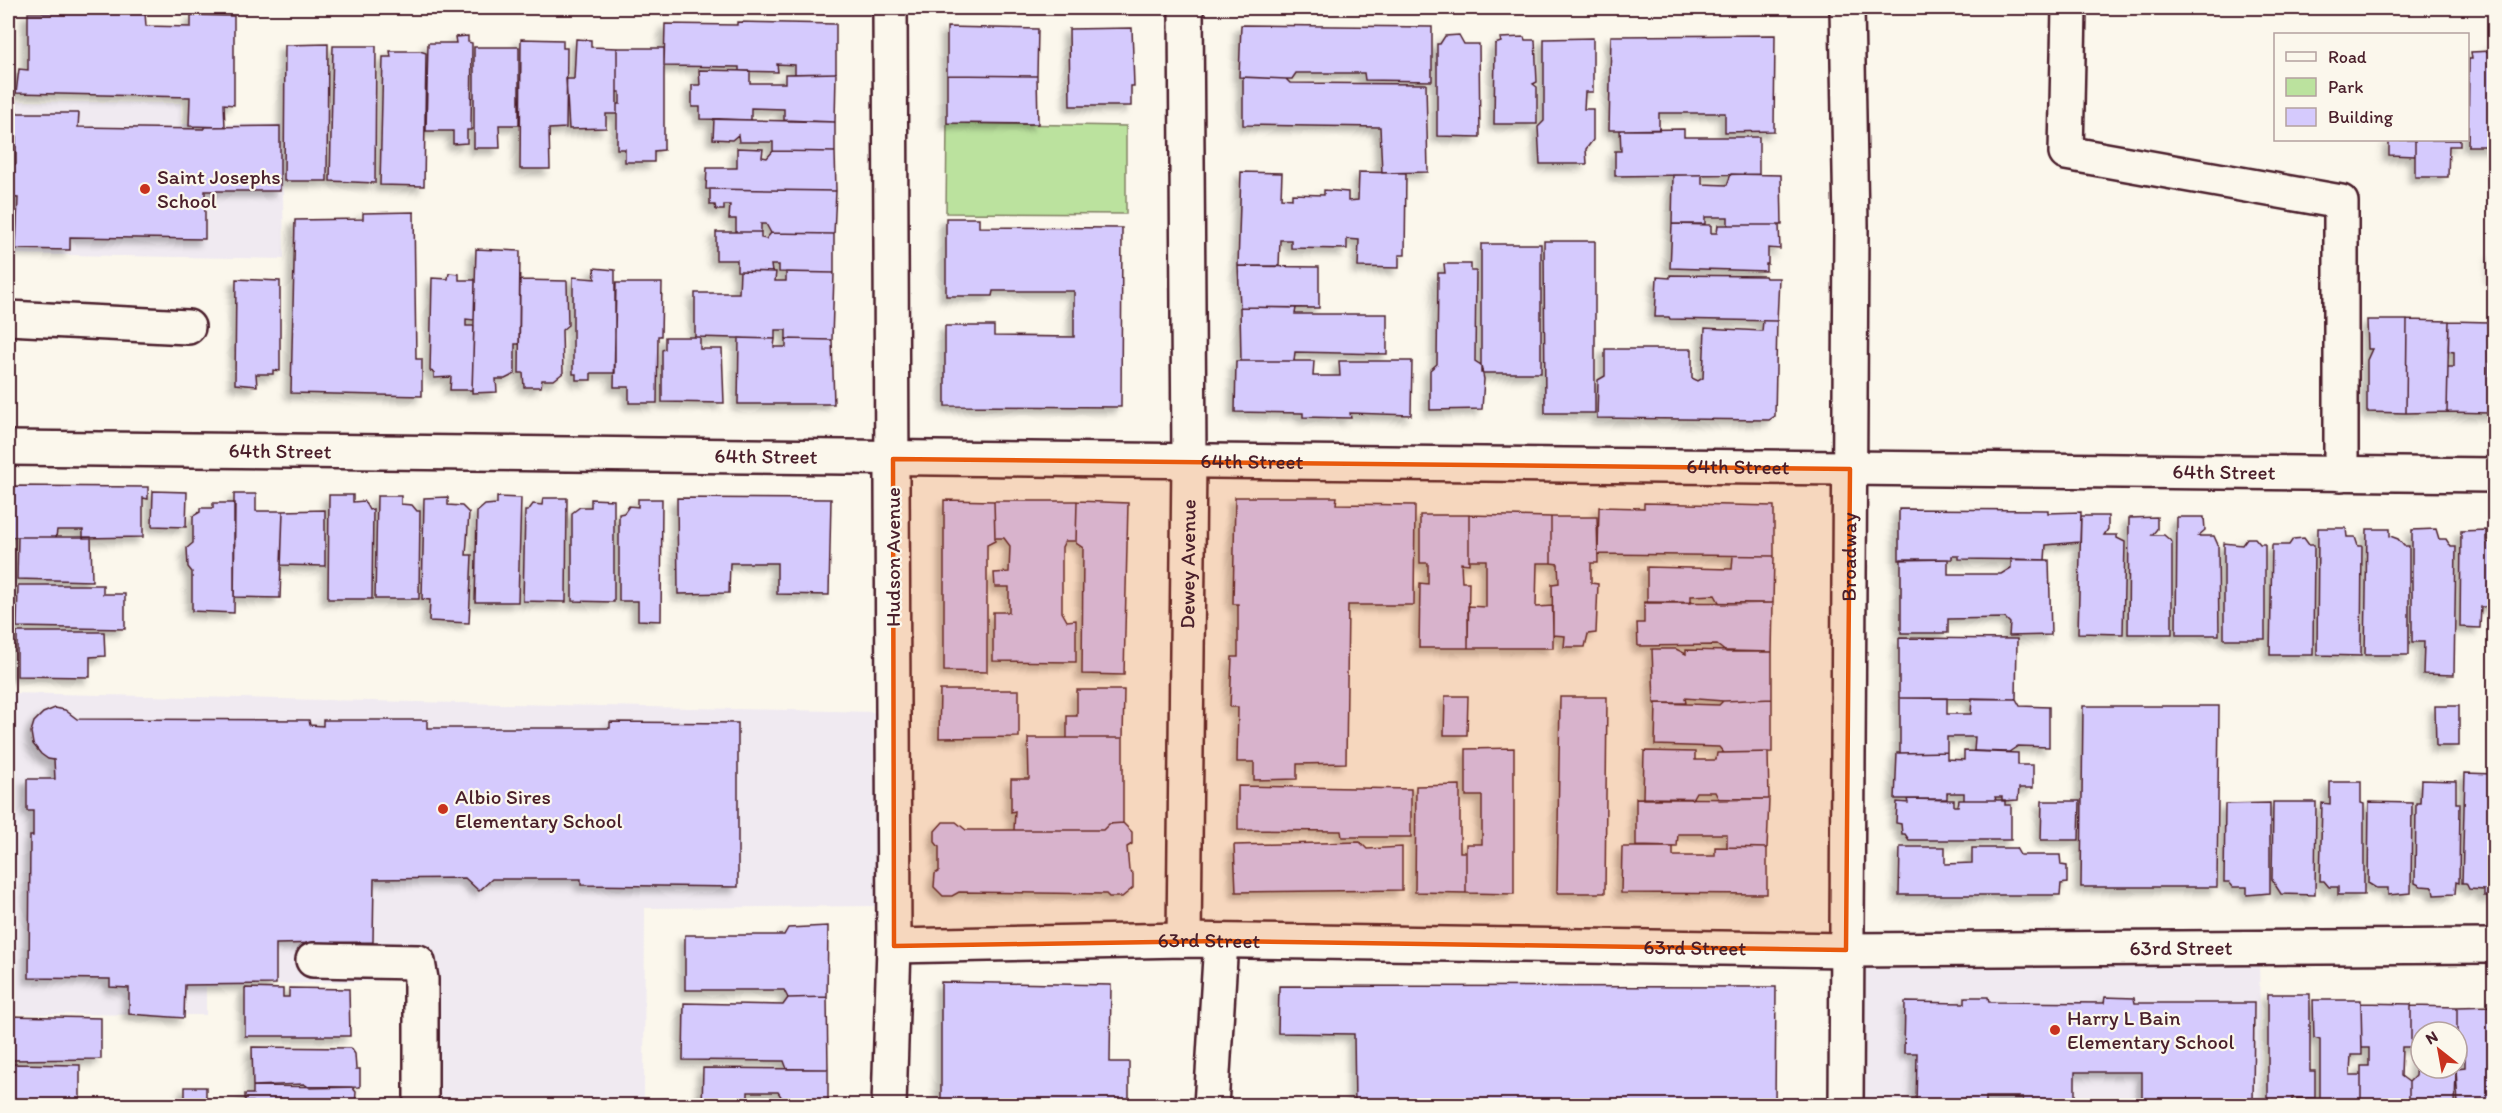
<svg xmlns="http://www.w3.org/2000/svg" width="2502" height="1113" viewBox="0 0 2502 1113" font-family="Itim,sans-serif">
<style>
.built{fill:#f0eaf1}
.green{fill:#bbe29e;stroke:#828064;stroke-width:1.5}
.building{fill:#d5cafd;stroke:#4a1f2b;stroke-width:1.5;filter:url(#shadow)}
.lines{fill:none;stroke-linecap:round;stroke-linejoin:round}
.minor-casing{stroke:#4a1f2b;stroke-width:38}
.minor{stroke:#fbf7ec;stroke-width:33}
.marked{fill:#e8590c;fill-opacity:0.2;stroke:#e8590c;stroke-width:4.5;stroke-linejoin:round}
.poi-dot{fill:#c8321e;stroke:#fbf7ec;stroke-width:2}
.labels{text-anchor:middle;stroke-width:4.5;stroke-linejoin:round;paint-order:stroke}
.poi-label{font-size:21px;fill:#4a1f2b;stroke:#fbf7ec;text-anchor:start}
.street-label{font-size:21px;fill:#4a1f2b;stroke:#fbf7ec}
</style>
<defs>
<filter id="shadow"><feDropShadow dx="-5.5" dy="5.5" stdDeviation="3" flood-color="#0004"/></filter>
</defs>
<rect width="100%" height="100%" fill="#fbf7ec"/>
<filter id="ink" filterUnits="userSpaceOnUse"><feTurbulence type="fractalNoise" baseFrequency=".0167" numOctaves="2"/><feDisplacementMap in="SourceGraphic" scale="12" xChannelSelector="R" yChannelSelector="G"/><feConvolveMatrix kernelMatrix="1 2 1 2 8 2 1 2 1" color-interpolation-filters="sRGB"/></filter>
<g filter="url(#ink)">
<!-- built -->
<path class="built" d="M8 101 181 103V124H282L284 259 8 254Z
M8 693 876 712 881 906 645 908 644 1105H421V979L206 987V1015L8 1014Z
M2259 952 2261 1105 1850 1106 1851 954Z"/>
<!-- green -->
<path class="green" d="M947 123 1126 126V214L946 213Z"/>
<!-- building -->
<path class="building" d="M28 13H145L146 26 191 27V15L234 16V105L224 104 225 127 189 126 190 97 16 93 19 69 28 70Z
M737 22 836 24V73L795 74V65L777 64 778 72 739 71V67L664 66 665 24 737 25Z
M1241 25 1432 27V81L1365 80 1364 73H1296L1292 79H1286L1239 77Z
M947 27 1038 29 1037 76 947 75Z
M1132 28 1134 86H1131V106H1070L1069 29Z
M1459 35 1464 44H1479L1480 137 1437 136V44H1440L1445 36Z
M1775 35 1774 131 1725 132V113H1659V130H1609L1611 36Z
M468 36V42L472 43 471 130H467V143L453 144V131H426L428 43H456L455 37Z
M1524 37 1525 40H1535L1537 82 1533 84 1537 87V124H1494L1495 44 1501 42 1500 38Z
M1593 38V92H1585L1584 109H1593V140L1586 149 1587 164H1540L1538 127 1544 121V39Z
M521 39 563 40V48H567L566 128 549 129 550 169H520Z
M576 39 591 40V47L617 48V114H606V128L569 129 566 79H574Z
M328 44 327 181H284L285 45Z
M2492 44H2494V146H2468L2469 59H2472L2471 52 2492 51Z
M333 46H376L375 183 330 181Z
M474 47H519V125H499L500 148H474Z
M617 48H664V150L654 151V162H625V149H617V104H620V92H617Z
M390 51H420L426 53 424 186 380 185 383 57H391Z
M699 70 750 71V83H785V74L836 73 835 122 784 120V109L751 108V120L700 119V107H692V85H700Z
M947 75 1037 76 1038 124 947 123Z
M1243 77 1286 79 1290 83 1426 84 1428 172 1382 173 1380 127 1243 125Z
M16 113H79L78 127 204 129V127L280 126V191H205V239L70 237V250L16 249 18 198 8 197V165L16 164Z
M714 119 835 122V152L773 151V142H739L738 135 732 140 713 139Z
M1684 129V137H1759V174L1615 176V151H1621L1620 130Z
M2389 140H2415V156L2389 155Z
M2415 140H2460V146H2449L2448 177H2415Z
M737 148 763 149 762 157 767 158 773 151 835 152 836 191 706 189 707 168H737Z
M1241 172 1282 173 1281 198 1292 199V194L1324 195V190L1348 192V201L1358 200 1359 172 1406 173 1405 255H1399V268L1358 267 1359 240 1347 239V249L1291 248V240H1280L1279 266H1238Z
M1731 174 1781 175 1782 225H1728V217H1705V224H1672L1673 175H1702V184L1727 185Z
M710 189 836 191 834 234 771 233 766 224H761V232H736V219H729L730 205H724V210H716L715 205H710Z
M414 212 416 359H422V396L291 393 295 220 363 219V213Z
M946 218H979V227L1122 228 1121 407 945 406V326H994V336L1074 337V291H993L992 296H946Z
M1672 224 1711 225V233H1717L1718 225H1779L1780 249 1768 248V264H1766V271L1670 268Z
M716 232H761V238L766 239 771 233 834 234V273L779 272V265H771L772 272 737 271V260H716Z
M1544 241H1595V413H1545Z
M1481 244H1541V373H1481Z
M476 249 520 251 519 344H515V374L505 379H496L497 392 472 393Z
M2493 254H2494V278H2492Z
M1444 264H1471V271H1476L1475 361 1481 365 1484 379 1482 409 1430 410V370L1437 364 1438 273H1445Z
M1238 266 1319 267V308L1240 307Z
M594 268 615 270V373H591V380H576V374H573V277L595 279Z
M740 271 776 272 775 281H786V272L834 273 832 340 786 339V330H775V339L695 337V293H739Z
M449 273 459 274V280H475L474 320 466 319V326H474L472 390H450L451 377 434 378V372L430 371 432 278 448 279Z
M1670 275 1765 276 1766 278H1779L1777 321 1670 319 1669 317H1655L1657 277 1670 278Z
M236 279 280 281V371L273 370V374H256L257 386 235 384Z
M520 280 567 281 568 325 562 330 563 373 554 380H542L541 387H524L523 373H519Z
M616 283H662L661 336H658L657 403H629V387H614Z
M1240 307 1296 308 1295 314H1387V354L1295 352 1294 361H1241Z
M2367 320H2407L2406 413 2367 412V360L2372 349H2368Z
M2407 320 2449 321 2447 412 2406 413Z
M1763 321H1777L1775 416 1769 420 1597 418 1598 380 1605 376V349H1692V378L1698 381 1703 378 1705 328 1762 331Z
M2449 321 2489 322V413L2447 412 2448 367H2454V352L2448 351Z
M2490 325H2494V351H2489Z
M665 337H700V349H722L724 403 662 402V350L665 349Z
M739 338 775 339 774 347H786V339L832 340 834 404H738Z
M1236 361H1314L1313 376H1340L1339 361H1412L1411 415 1350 413 1351 418 1303 417V413L1235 412Z
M2489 366H2494V413H2489Z
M8 486 148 487V499L143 498V537L83 538V530H57L56 537H8Z
M153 491 187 492 186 527 152 526Z
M234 494H256V511H283L280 598 234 597Z
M329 495H353V502L364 501 369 510 373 509 372 599H328Z
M377 496H401V504L412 505 417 511H420L419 599H375Z
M448 497V505L462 506 469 513 466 555H472L469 623 429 621 430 600 422 599 424 498Z
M497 497 521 498 518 602H475L477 512 485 505 497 504Z
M1235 497H1337L1336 504 1415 505 1414 605H1348L1346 763 1297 764V779L1254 780V762H1237L1238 707H1230L1232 657H1238V604H1233Z
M543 498H567L566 602 523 601 525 511H528L533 504 542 505Z
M677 498 831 499 829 595 777 594V563H730L729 593 678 594Z
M591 499 614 500V602L572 601V513L580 507H591Z
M638 499H662L661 621 638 620V601H619V514L624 513 629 506 638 507Z
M944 500 994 501 995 541 987 545V672L944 671Z
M994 501H1077L1076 541H1065L1062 547V612L1067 621 1076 620V662L993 661V612H1009V587H995L994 573 1009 572 1010 546 1004 538H995Z
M1077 501 1128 503 1124 675 1082 674 1083 548 1076 543Z
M213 503H235L234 613 192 611V572L188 567 187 548 193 543V516L200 512V508H213Z
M1644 503 1774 506V556L1598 554 1599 507 1644 508Z
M1899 509 2048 510V513L2081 512 2080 542 2046 545 2045 560 1959 559V556H1952V559L1899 560Z
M325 510V566L281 565 283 511Z
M1420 515H1469V564L1461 563 1462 582H1469L1468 648H1419L1420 583 1428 584V563H1420Z
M1469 515 1551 517V563H1537L1536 607 1553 606V648H1468V606L1486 607V560H1469Z
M2081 516H2108V529L2104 535H2117V538L2125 542 2123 634 2078 633Z
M1551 517H1597L1598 563H1591V583L1598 584 1596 633 1588 634 1585 647H1564L1565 636 1553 635 1552 584 1559 583 1558 564 1551 563Z
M2157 517V529L2152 535H2164L2172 542V634H2128L2129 518Z
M2177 517H2204L2205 530 2198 536H2214L2218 545 2219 635H2176Z
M2318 528H2346L2347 537H2355L2358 546H2362L2361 656 2317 655Z
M2367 529H2390V536L2398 539 2404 546H2409V655H2365Z
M2436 529 2439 539H2446L2451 547H2456L2454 675 2423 674 2424 642H2412V530Z
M2486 530V542L2494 543V607H2481L2480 628 2460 627 2461 531Z
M18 537H91L92 581 17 579Z
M2247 538H2255L2260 544H2265V639H2224V543L2242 545Z
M2304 538 2309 545H2314L2313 655H2270L2272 545H2289L2293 539Z
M1733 556H1774L1773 603 1720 604 1715 595 1691 596V603H1647V567L1732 569Z
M1901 559H1948V574H2001L2011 568V559L2049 560 2051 635 2009 636 2010 623 2005 618 1948 619V633H1901Z
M18 585H103V594H125V629L17 627Z
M1644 602 1773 603 1772 652H1726L1717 645 1638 646 1637 623H1644Z
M17 632H104L105 656 90 657V677L17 676Z
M1899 638 2017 639 2016 699 1899 698Z
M1652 649H1676L1686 654V650L1772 652V699L1723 701 1685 698 1686 703H1654Z
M940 690H1019V737L939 738Z
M1077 690H1124L1123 738H1067V716H1077Z
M1445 696H1468L1467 735H1444Z
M1560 697H1607L1605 893H1557Z
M1900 698H1947V714H1971L1972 698 2016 699 2020 706 2049 707V747L2018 746 2009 752 1974 751 1975 737H1947V752L1900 753Z
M1772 699V752L1724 753 1719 747 1655 745 1656 703 1719 705 1723 701Z
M2083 706H2219L2217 887H2081Z
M2435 706H2459V746H2436Z
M55 708 65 710 77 719 309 720 310 725 323 726V720H427V728H610V722L738 723V887L581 885V879H492L479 891 465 878 374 879 373 942 276 944V984L185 985 184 1018 129 1014V988L110 987V979L29 978 30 836H33V811H27V779H55L54 760 48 759 41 754 33 744 31 732 34 722 43 713Z
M1028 738H1123V823L1109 824 1103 830H1014L1015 811 1011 812V779H1029Z
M1514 748V894L1466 893V844H1482V796H1466V749Z
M1644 751 1695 752V760H1716L1717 753 1768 752 1769 799 1719 800 1715 792H1696L1692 799H1643Z
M1964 751 2018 753V765H2033V788H2019L2018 800 2002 801V797H1995L1996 800H1964V793H1947V799H1895L1897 753 1947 752V759L1964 760Z
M2465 773 2494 774V896H2484V890L2469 889 2466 883H2462Z
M2421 780 2456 781V803H2460L2459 883 2456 882 2455 894 2434 895 2433 887 2421 886 2415 883 2416 803H2420Z
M2330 782H2361V803L2364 804V895H2338V887H2329L2324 881H2320L2322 803 2330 804Z
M1460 785V852H1466V893L1415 892 1416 786Z
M1238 786 1411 789V837H1342L1341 831 1238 830Z
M1636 798 1769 799 1767 848 1727 847V834H1678L1677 847 1636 846Z
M1907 799 1954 800V806H1958L1959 800H2005V805H2011V840H1909L1905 834H1902L1901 824 1896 823 1897 802 1908 803Z
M2042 801H2080L2079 840H2041Z
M2273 802H2316L2315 895 2281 894 2272 880Z
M2369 802 2412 803 2411 893 2388 895V888H2376L2368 883Z
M2270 803V893L2247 895V887H2233L2229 882H2224L2225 804Z
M943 822H956L966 830H1103L1109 824 1123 823 1132 832V844L1127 847 1129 870 1133 874V888L1122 897H1109L1106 894 959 892 952 896H943L934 887 935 874 939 871V847L935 842V831Z
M1360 842 1367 849 1402 847V890L1236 892 1234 845Z
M1622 847H1673V856H1715V847L1767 848V894L1621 893Z
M1900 847H1945V864L1972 863V848H2016L2020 855H2060L2061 865 2067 866V883L2061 884 2060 895H1899Z
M828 926 827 997 788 998 784 990H685V935H784L788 928Z
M941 982 1111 985 1110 1062H1129V1106H941Z
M1279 986 1776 987 1775 1106H1355L1354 1034 1278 1033Z
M245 988 283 989V997H289V988L349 989 350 1036H245Z
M2268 994H2310V1071H2315V1098H2292V1106H2268Z
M827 997 828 1069H787L784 1061 683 1060 684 1003 783 1005 788 998Z
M1965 997H1988L1989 1002 2104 1003 2105 997 2134 998 2135 1003H2254L2253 1106H2142V1072H2075V1106H2023V1097H1986V1106H1916L1917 1053H1904L1905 1002 1965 1003Z
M2313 1000H2361L2362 1055H2351L2350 1075H2361V1106H2320V1040L2314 1038Z
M2361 1003 2411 1004V1047H2402L2401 1076 2409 1082V1106L2361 1105V1066H2369V1048H2362Z
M2411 1006 2457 1007V1032H2421V1068H2456L2455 1106H2409V1082L2415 1076 2417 1045H2411Z
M2494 1006V1106H2458L2456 1068 2465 1067V1048H2457V1007Z
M8 1016 101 1018V1059L8 1060Z
M252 1047 351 1048 355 1054 356 1069H360V1087L310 1088 304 1084 253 1086Z
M8 1064 80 1065V1106H8Z
M703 1068 828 1069V1106H782V1098L778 1092H748V1106H702Z
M253 1086 352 1087 356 1092 355 1106H253V1102H245V1094H253Z
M185 1087H206V1106H185Z"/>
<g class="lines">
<defs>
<g id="minor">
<path d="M2069 8 2066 153 2341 202V474"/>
<path d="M8 318 188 327"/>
<path id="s1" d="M8 448 2494 475"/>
<path id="s2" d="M1184 940 1189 459 1186 8"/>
<path id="s3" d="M894 946 1184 940 1846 950 2494 946"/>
<path d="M313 960 418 962 421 979V1106"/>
<path d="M889 1106 894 946 890 8"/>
<path d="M1211 1106 1221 941"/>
<path id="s4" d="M1846 1106 1851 225 1847 8"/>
</g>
</defs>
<!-- minor casing -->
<use href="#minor" class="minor-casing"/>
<!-- minor -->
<use href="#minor" class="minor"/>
</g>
</g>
<!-- marked area -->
<path class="marked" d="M893 459 1850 469 1846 950 1221 941 894 946Z"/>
<!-- markers -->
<g class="poi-dot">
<circle cx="145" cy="189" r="6"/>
<circle cx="443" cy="809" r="6"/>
<circle cx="2055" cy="1030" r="6"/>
</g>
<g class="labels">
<!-- poi labels -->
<g class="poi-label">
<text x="157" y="184">Saint Josephs<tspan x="157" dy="24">School</tspan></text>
<text x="455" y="804">Albio Sires<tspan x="455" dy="24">Elementary School</tspan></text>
<text x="2067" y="1025">Harry L Bain<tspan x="2067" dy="24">Elementary School</tspan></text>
</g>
<!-- street labels -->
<g class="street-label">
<text dy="7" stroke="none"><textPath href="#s1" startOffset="272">64th Street</textPath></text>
<text dy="7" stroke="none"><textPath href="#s1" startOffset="758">64th Street</textPath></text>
<text dy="7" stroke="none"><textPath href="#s1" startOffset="1244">64th Street</textPath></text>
<text dy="7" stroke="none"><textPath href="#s1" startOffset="1730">64th Street</textPath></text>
<text dy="7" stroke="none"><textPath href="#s1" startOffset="2216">64th Street</textPath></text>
<text dy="7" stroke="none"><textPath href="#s4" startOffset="549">Broadway</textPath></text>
<text transform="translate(893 557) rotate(-90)" y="7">Hudson Avenue</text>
<text dy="7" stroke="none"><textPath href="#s2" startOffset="376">Dewey Avenue</textPath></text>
<text dy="7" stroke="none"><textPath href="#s3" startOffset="315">63rd Street</textPath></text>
<text dy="7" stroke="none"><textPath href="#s3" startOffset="801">63rd Street</textPath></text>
<text dy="7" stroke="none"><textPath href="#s3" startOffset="1287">63rd Street</textPath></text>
</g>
</g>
<!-- margin -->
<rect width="2502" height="1113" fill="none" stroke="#fbf7ec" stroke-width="30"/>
<rect x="15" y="15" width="2472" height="1083" fill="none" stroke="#4a1f2b" stroke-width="2" filter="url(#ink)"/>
<!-- legend -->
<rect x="2274" y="33" width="195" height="108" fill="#fbf7ec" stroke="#b4a19f" stroke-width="1.5"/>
<rect x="2286" y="52" width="30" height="9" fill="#fbf7ec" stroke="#b4a19f" stroke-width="1.5"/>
<text x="2328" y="63" font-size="18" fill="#4a1f2b">Road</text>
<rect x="2286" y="78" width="30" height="18" fill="#bbe29e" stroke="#b4a19f" stroke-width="1.5"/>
<text x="2328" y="93" font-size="18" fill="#4a1f2b">Park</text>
<rect x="2286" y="108" width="30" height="18" fill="#d5cafd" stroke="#b4a19f" stroke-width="1.5"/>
<text x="2328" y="123" font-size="18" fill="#4a1f2b">Building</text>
<!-- north arrow -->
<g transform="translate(2439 1050) rotate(329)"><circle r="28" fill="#fbf7ec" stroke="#b4a19f" stroke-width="1.5"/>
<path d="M0-4.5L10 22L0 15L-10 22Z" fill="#c8321e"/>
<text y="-9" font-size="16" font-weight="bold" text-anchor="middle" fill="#4a1f2b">N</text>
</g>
</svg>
